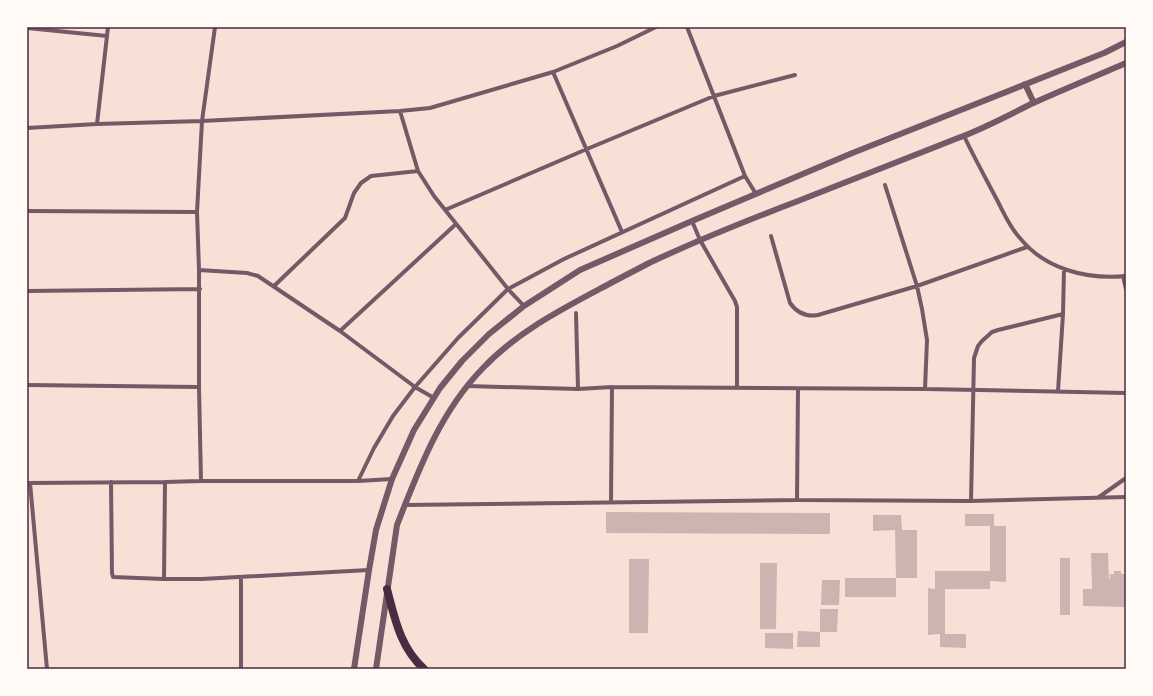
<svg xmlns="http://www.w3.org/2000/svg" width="1153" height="696" viewBox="0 0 1153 696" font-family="Inter,sans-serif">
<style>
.building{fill:#ccb4b1}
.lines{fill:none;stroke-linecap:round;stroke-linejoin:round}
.minor{stroke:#755966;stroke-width:4}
.tertiary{stroke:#755966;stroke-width:6}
.trunk{stroke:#4a2c40;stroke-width:8}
.neatline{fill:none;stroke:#4a2c40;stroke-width:1.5}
</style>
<rect width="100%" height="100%" fill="#f7e1d7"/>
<!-- building -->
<path class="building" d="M606 512 830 513V534L606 533Z
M965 514H994V526H1006V582L990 581V589H945V634H966V648L940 647V634L928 635V588L935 589V571H990V526H965Z
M873 515H901L902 530H917V578H896L895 530 873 531Z
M1091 553H1108L1109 579H1110V574H1114V571H1121V574H1126V607L1083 606V589H1092Z
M1060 558H1070V615H1060Z
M629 559H649L648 633H629Z
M760 563H777L776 629H760Z
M845 578H896V597H845Z
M822 580H840L839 605H821Z
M820 609H838L837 632H820Z
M798 631 820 632V647H797Z
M765 633H793V649L765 648Z"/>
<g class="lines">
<!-- minor -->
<path class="minor" d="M687 27 745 176 756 194
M27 28 107 36
M553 72 622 232
M400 111 430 108 553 72 617 46 656 27
M97 124 108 27
M27 128 97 124 202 121 400 111 418 171 434 196 508 289 524 306
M964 136C974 157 985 177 996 198 1003 211 1009 226 1019 237 1044 269 1087 280 1126 276
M885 185 917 286 922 309 927 340 925 389
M445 210 587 149 714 96 795 75
M27 211 197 212
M692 221 700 240 735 301 737 307V388
M771 236 790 303C797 313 806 317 818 315L917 286 1027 247
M199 270 247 273 258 276 340 331 415 387 434 398
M1123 276 1126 289
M274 286 345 218 354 193 361 183 371 176 418 171
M27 291 200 289
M576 313 578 389
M340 331 456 224
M27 385 199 387
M467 386 578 389 612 387 925 389 1126 393
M1058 391 1063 314 1064 269
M201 481 199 387V270L197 212 202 121 215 27
M358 481 374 448 393 416 415 387 458 338 508 289 564 259 745 176
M111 482 112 573 113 577 164 579H202L369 570
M27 483 165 482 201 481H358L392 479
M30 483 47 669
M1099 497 1126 478
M797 500 798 389
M971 501 974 358 978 346 982 341 992 332 998 330 1063 314
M611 502 612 387
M405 505 797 500 971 501 1126 497
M164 579 165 482
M241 669V577"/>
<!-- tertiary -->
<path class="tertiary" d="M1025 84 1034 103
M354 669 369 570 376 530 392 479 414 430 440 388 462 361 489 334 524 306 580 270 692 221 850 154 1104 53 1126 42
M376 669 397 525C419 469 440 412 483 368 518 331 564 308 609 284 622 277 636 270 649 263 698 240 748 220 798 201 851 180 905 159 958 138 983 129 1007 116 1031 104 1062 90 1094 77 1126 63"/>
<!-- trunk -->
<path class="trunk" d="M387 589C395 619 400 647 424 669"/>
</g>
<!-- border -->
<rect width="1153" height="696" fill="none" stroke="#fffaf5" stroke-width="56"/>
<rect x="28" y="28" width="1097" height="640" class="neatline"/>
</svg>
